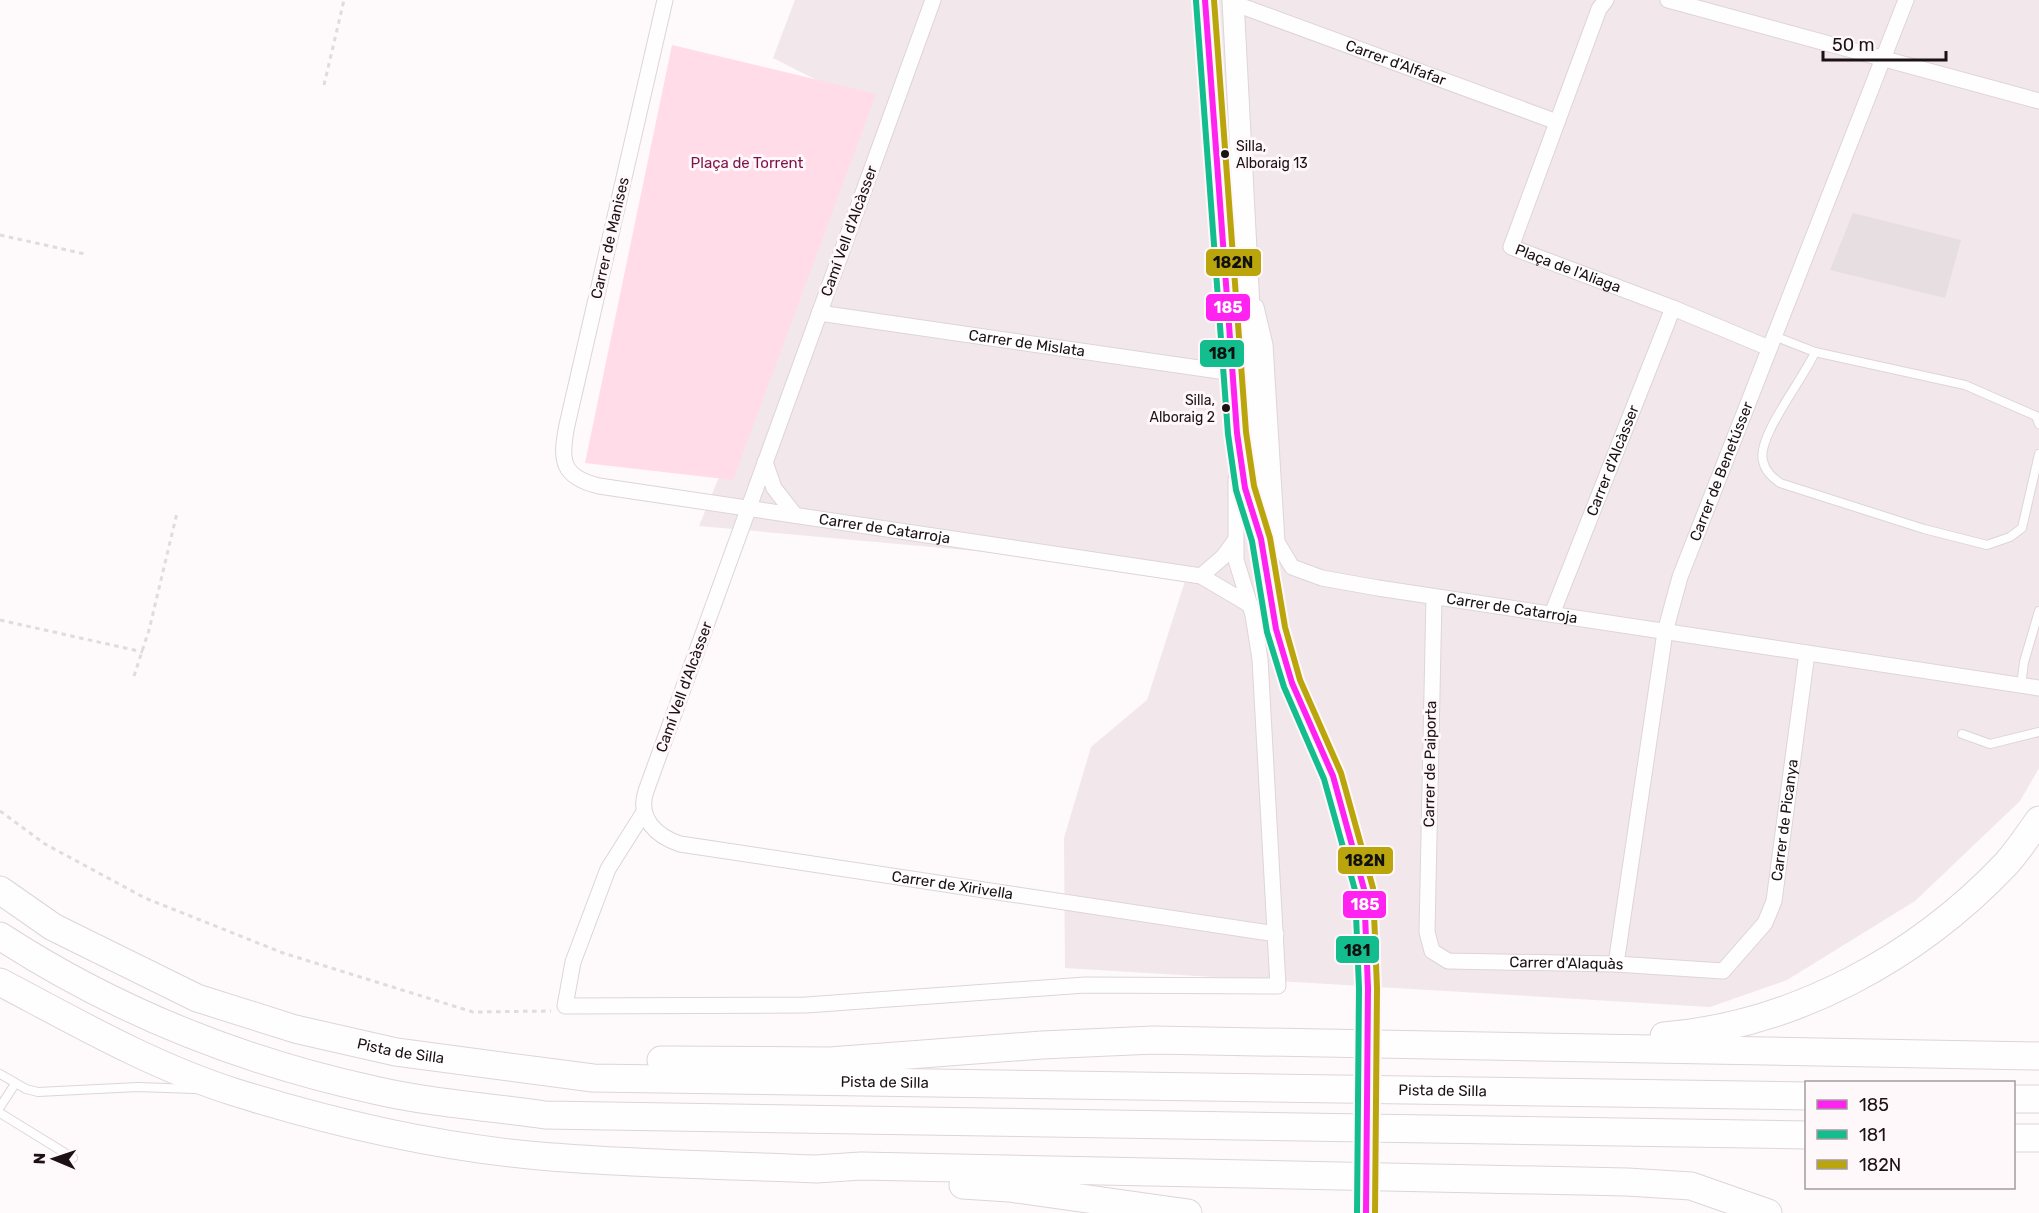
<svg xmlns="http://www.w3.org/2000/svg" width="2039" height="1213" viewBox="0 0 2039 1213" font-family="Rubik,sans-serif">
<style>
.built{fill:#f2e7eb}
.green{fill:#ffdce8}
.building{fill:#e7dee1}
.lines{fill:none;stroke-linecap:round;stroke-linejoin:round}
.lane-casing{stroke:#ddd5d8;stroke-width:10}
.street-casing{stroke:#ddd5d8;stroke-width:17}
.secondary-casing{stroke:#ddd5d8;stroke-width:23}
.highway-casing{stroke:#ddd5d8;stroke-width:29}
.path{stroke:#dedcdc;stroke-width:3;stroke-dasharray:4.5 4.5;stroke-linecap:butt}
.lane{stroke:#fffefe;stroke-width:8}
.street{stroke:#fffefe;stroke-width:15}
.secondary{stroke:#fffefe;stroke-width:21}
.highway{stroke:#fffefe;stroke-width:27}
.secondary-bridge-casing{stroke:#ddd5d8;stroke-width:23;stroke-linecap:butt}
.secondary-bridge{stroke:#fffefe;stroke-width:21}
.bus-1-casing{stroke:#fff8fa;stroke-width:10}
.bus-2-casing{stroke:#fff8fa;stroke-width:10}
.bus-3-casing{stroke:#fff8fa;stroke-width:10}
.bus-1{stroke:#ff22f1;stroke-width:6}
.bus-2{stroke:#14bd8d;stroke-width:6}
.bus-3{stroke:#baa60c;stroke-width:6}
.bus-dot{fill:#1c1115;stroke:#fff8fa;stroke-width:2}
.labels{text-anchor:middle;stroke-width:6;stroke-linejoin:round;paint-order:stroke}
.bus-label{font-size:14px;fill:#1c1115;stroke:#fff8fa;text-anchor:start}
.street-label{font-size:15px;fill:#1c1115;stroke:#fff8fa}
.park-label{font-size:15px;fill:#7e134a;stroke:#fff8fa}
.line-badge{stroke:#fff8fa;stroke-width:2}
.badge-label{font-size:16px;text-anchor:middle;font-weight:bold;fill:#fff}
.pale-badge-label{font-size:16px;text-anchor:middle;font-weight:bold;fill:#111}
</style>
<rect width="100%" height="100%" fill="#fef9fb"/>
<!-- built -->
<path class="built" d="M795 0H2039V768L2020 801 1915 901 1787 980 1710 1007 1065 968 1064 838 1091 747 1147 700 1185 581 987 552 699 526 870 107 773 58Z"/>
<!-- green -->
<path class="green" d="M672 45 876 94 733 480 585 463Z"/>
<!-- building -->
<path class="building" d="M1853 213 1961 240 1945 298 1830 270Z"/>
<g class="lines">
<defs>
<path id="lane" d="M1774 336 1815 352C1805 377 1756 437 1763 461 1765 471 1772 477 1780 483L1924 529 1987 545 2010 537 2022 528 2039 454
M1815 352 1965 385 2036 416 2039 424
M2021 686 2024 662 2039 611
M1962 734 1990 744 2039 732
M0 1074 26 1089 38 1092 138 1087 195 1089
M0 1107 15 1084
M0 1113 73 1158"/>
<g id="street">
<path id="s1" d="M665 0 567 425C560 460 561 477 599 486L1201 576 1250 605"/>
<path id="s2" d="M933 0 646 791C637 818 656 836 680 844L1276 934"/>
<path id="s3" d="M1231 0 1233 3 1557 122"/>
<path id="s4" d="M1606 0 1599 9 1511 247 1673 308 1769 348"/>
<path d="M1668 0 2039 101"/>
<path id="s5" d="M1256 307 1265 345 1277 542 1292 567 1322 578 1378 588 2039 688"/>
<path id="s6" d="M819 313 1233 373"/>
<path d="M765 462 774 488 795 515"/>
<path d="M1201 576 1223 557 1234 542"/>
<path id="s7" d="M1434 597 1427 932 1432 951 1448 961 1616 964 1723 971 1765 923 1774 901 1807 653"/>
<path id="s8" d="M1552 614 1673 308"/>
<path d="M644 812 608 869 573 962 565 1006 806 1005 1085 985 1278 986 1260 659 1253 615 1236 560V479"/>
<path id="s9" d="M1616 964 1665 632 1680 577 1906 0"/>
</g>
<path id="secondary" d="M1205 0 1237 433 1245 488 1255 518
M1233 0 1261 539 1276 629 1292 683 1333 776 1364 889 1368 988"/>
<g id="highway">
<path id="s10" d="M0 890 53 927 197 998 295 1029 396 1052 593 1078 1806 1096"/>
<path d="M0 936C114 1010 241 1061 374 1090 430 1103 489 1107 545 1115L1806 1135"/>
<path d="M0 982C76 1022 152 1066 234 1092 333 1123 436 1147 540 1156 631 1164 724 1165 816 1169L861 1166 1627 1182 1691 1186 1768 1213"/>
<path d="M1664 1036C1794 1025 1917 958 2006 864 2018 851 2028 835 2039 820"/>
<path d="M661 1060 830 1061 1042 1045 1154 1040 2039 1056"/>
<path d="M2014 1099H2039"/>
<path d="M2014 1138H2039"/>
<path d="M963 1185 1009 1188 1188 1213"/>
</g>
</defs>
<!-- lane casing -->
<use href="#lane" class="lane-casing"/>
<!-- street casing -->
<use href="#street" class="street-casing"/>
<!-- secondary casing -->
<use href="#secondary" class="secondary-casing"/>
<!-- highway casing -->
<use href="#highway" class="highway-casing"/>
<!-- path -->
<path class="path" d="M324 85 344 0
M0 235 85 254
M0 620 143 652
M134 676 149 630 177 513
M0 811 45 844 145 898 283 953 473 1012 551 1011"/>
<!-- lane -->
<use href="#lane" class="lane"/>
<!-- street -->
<use href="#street" class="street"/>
<!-- secondary -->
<use href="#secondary" class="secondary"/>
<!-- highway -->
<use href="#highway" class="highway"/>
<defs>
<path id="secondary-bridge" d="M1366 1213 1368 988"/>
</defs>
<!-- secondary-bridge casing -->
<use href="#secondary-bridge" class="secondary-bridge-casing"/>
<!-- secondary-bridge -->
<use href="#secondary-bridge" class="secondary-bridge"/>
<defs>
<path id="bus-1" d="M1205 0 1237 433 1245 488 1261 539 1276 629 1292 683 1333 776 1364 889 1368 988 1366 1213"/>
<path id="bus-2" d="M1196 1 1228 434 1236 490 1252 541 1267 632 1284 687 1324 779 1355 890 1359 988 1357 1213"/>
<path id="bus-3" d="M1214 0 1246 432 1254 486 1270 538 1285 627 1300 680 1341 773 1373 888 1377 988 1375 1213"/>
</defs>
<!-- bus-1 casing -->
<use href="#bus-1" class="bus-1-casing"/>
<!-- bus-2 casing -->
<use href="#bus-2" class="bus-2-casing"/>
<!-- bus-3 casing -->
<use href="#bus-3" class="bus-3-casing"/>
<!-- bus-1 -->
<use href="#bus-1" class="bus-1"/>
<!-- bus-2 -->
<use href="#bus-2" class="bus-2"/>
<!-- bus-3 -->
<use href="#bus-3" class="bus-3"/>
</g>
<!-- markers -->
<g class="bus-dot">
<circle cx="1225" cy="154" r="5"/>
<circle cx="1226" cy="408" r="5"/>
</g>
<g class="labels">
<!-- bus labels -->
<g class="bus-label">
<text x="1236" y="151">Silla,<tspan x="1236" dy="17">Alboraig 13</tspan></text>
<text x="1215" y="405" text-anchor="end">Silla,<tspan x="1215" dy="17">Alboraig 2</tspan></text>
</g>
<!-- street labels -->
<g class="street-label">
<text dy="5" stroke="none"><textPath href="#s3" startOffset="177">Carrer d'Alfafar</textPath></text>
<text transform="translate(849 231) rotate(-70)" y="5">Camí Vell d'Alcàsser</text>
<text transform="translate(610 238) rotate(-77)" y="5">Carrer de Manises</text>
<text dy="5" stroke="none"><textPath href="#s4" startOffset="326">Plaça de l'Aliaga</textPath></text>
<text dy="5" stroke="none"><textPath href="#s6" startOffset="210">Carrer de Mislata</textPath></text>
<text dy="5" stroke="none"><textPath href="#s8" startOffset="165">Carrer d'Alcàsser</textPath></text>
<text dy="5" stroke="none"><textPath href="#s9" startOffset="506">Carrer de Benetússer</textPath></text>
<text dy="5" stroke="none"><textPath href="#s1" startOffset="806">Carrer de Catarroja</textPath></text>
<text dy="5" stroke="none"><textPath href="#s5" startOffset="490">Carrer de Catarroja</textPath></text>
<text transform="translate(684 687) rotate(-70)" y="5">Camí Vell d'Alcàsser</text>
<text transform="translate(1430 764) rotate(-89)" y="5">Carrer de Paiporta</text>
<text dy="5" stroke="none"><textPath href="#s7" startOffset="818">Carrer de Picanya</textPath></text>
<text dy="5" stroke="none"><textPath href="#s2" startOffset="1188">Carrer de Xirivella</textPath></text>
<text dy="5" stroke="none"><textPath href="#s7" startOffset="492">Carrer d'Alaquàs</textPath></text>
<text dy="5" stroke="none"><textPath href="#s10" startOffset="436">Pista de Silla</textPath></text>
<text dy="5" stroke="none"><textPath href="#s10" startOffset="922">Pista de Silla</textPath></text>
<text dy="5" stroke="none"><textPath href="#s10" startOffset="1480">Pista de Silla</textPath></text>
</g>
<!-- park labels -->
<g class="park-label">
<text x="747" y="168">Plaça de Torrent</text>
</g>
</g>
<g class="line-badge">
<rect x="1205" y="248" width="57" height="29" rx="6" fill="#baa60c"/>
<rect x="1205" y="293" width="46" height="29" rx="6" fill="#ff22f1"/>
<rect x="1199" y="339" width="46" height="29" rx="6" fill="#14bd8d"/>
<rect x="1337" y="846" width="57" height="29" rx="6" fill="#baa60c"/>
<rect x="1342" y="890" width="45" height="29" rx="6" fill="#ff22f1"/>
<rect x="1335" y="935" width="45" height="29" rx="6" fill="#14bd8d"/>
</g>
<g class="badge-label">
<text x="1228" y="313">185</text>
<text x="1365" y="910">185</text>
</g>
<g class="pale-badge-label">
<text x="1233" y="268">182N</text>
<text x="1222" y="359">181</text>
<text x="1365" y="866">182N</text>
<text x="1357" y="956">181</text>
</g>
<!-- legend -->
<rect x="1805" y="1081" width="210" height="108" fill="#fff8fa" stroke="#a49c9e" stroke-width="1.5"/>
<rect x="1817" y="1100" width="30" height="9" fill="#ff22f1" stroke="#a49c9e" stroke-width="1.5"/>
<text x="1859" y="1111" font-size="18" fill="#1c1115">185</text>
<rect x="1817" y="1130" width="30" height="9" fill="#14bd8d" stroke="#a49c9e" stroke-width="1.5"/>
<text x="1859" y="1141" font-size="18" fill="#1c1115">181</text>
<rect x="1817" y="1160" width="30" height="9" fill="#baa60c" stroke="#a49c9e" stroke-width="1.5"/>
<text x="1859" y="1171" font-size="18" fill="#1c1115">182N</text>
<!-- north arrow -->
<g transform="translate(54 1159) rotate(272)" stroke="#fff8fa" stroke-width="4.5" paint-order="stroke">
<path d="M0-4.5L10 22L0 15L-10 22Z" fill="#1c1115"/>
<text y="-9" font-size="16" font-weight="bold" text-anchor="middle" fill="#1c1115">N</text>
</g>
<!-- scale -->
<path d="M1823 51v9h123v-9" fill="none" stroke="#1c1115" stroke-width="3"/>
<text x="1832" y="51" font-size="18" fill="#1c1115" stroke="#fff8fa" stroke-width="4.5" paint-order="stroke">50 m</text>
</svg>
